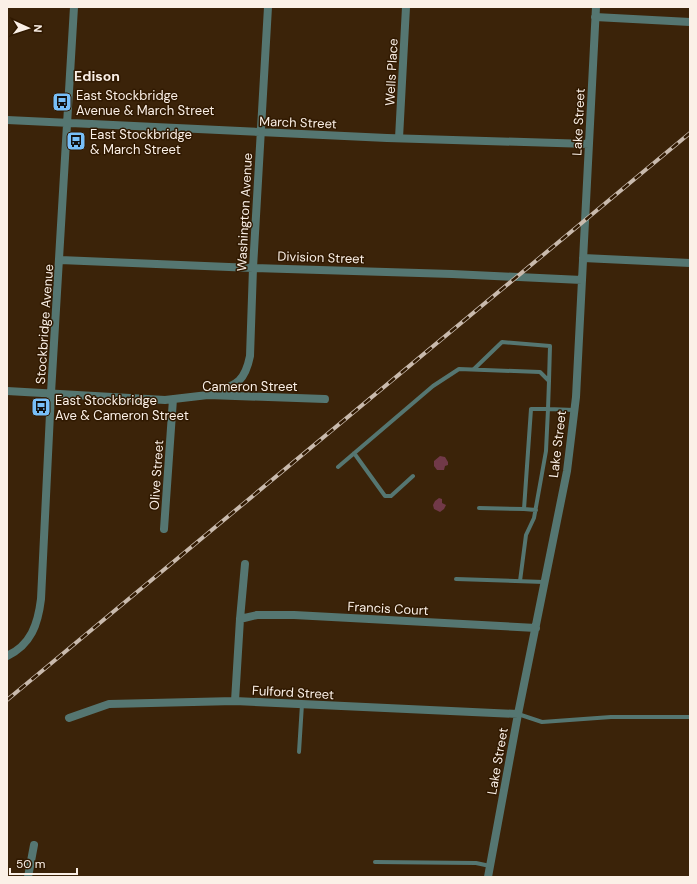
<svg xmlns="http://www.w3.org/2000/svg" width="697" height="884" viewBox="0 0 697 884" font-family="'DM Sans',sans-serif">
<style>
.green{fill:#713948}
.lines{fill:none;stroke-linecap:round;stroke-linejoin:round}
.lane{stroke:#557671;stroke-width:4}
.street{stroke:#557671;stroke-width:8}
.rail-casing{stroke:#c9baad;stroke-width:4}
.rail{stroke:#301901;stroke-width:2.5;stroke-dasharray:8;stroke-linecap:butt}
.labels{text-anchor:middle;stroke-width:3;stroke-linejoin:round;paint-order:stroke}
.street-label{font-size:13px;fill:#fbf0e7;stroke:#301901}
.poi-label{font-size:13px;fill:#fbf0e7;stroke:#301901;text-anchor:start}
.neighbourhood-label{font-size:14px;font-weight:bold;fill:#fbf0e7;stroke:#301901}
</style>
<rect width="100%" height="100%" fill="#3b2309"/>
<!-- green -->
<path class="green" d="M440 456 445 457 448 462V465L445 466 444 470H437L434 466V461Z
M439 498 442 499V503L446 505 444 509 440 512 434 509 433 505 435 501Z"/>
<g class="lines">
<!-- lane -->
<path class="lane" d="M474 369 502 342 550 346 549 381
M354 453 385 496H391L413 476
M338 467 433 386 459 369 540 372 549 381 548 409 574 410
M479 508 524 509 531 409H548L546 451 534 518 526 535 520 581
M524 509 536 510
M456 579 544 582
M518 714 542 722 611 717H690
M299 752 302 704
M375 862 476 863 490 866"/>
<!-- street -->
<path class="street" d="M595 17 690 22
M7 120 387 138 589 144
M399 138 406 7
M583 258 690 263
M60 260 253 268 452 274 582 280
M7 391 165 400 208 395 325 399
M208 395C233 385 244 386 250 356L253 268 268 7
M164 529 173 399
M240 619 257 615H294L536 628
M7 656C31 645 38 624 41 599L51 393 74 7
M235 701 240 619 245 564
M69 718 109 704 235 701 518 714
M28 877 34 845
M488 877 518 714 567 471 576 397 596 7"/>
<defs>
<path id="rail" d="M7 700 690 133"/>
</defs>
<!-- rail casing -->
<use href="#rail" class="rail-casing"/>
<!-- rail -->
<use href="#rail" class="rail"/>
</g>
<!-- icons -->
<defs>
<symbol id="bus-square" viewBox="-11 -11 22 22"><rect x="-9" y="-9" width="18" height="18" rx="4" fill="#78bff8" stroke="#301901"/><path d="M-5-6H5V4H4V6H2V4H-2V6H-4V4H-5ZM-3.5-4V0h7V-4ZM-3.5 1.2v1.5H-2V1.2ZM2 1.2v1.5H3.5V1.2Z" fill="#111"/></symbol>
</defs>
<g fill-rule="evenodd">
<use href="#bus-square" x="51" y="91" width="22" height="22"/>
<use href="#bus-square" x="65" y="130" width="22" height="22"/>
<use href="#bus-square" x="30" y="396" width="22" height="22"/>
</g>
<g class="labels">
<!-- street labels -->
<g class="street-label">
<text transform="translate(391 72) rotate(-87)" y="5">Wells Place</text>
<text transform="translate(298 122) rotate(2)" y="5">March Street</text>
<text transform="translate(578 122) rotate(-87)" y="5">Lake Street</text>
<text transform="translate(244 212) rotate(-87)" y="5">Washington Avenue</text>
<text transform="translate(321 257) rotate(2)" y="5">Division Street</text>
<text transform="translate(44 324) rotate(-86)" y="5">Stockbridge Avenue</text>
<text x="250" y="391">Cameron Street</text>
<text transform="translate(557 444) rotate(-83)" y="5">Lake Street</text>
<text transform="translate(156 475) rotate(-86)" y="5">Olive Street</text>
<text transform="translate(388 608) rotate(3)" y="5">Francis Court</text>
<text transform="translate(293 692) rotate(3)" y="5">Fulford Street</text>
<text transform="translate(497 761) rotate(-80)" y="5">Lake Street</text>
</g>
<!-- poi labels -->
<g class="poi-label">
<text x="76" y="100">East Stockbridge<tspan x="76" dy="15">Avenue &amp; March Street</tspan></text>
<text x="90" y="139">East Stockbridge<tspan x="90" dy="15">&amp; March Street</tspan></text>
<text x="55" y="405">East Stockbridge<tspan x="55" dy="15">Ave &amp; Cameron Street</tspan></text>
</g>
<!-- neighbourhood labels -->
<g class="neighbourhood-label">
<text x="97" y="81">Edison</text>
</g>
</g>
<!-- border -->
<rect width="697" height="884" fill="none" stroke="#fbf0e7" stroke-width="16"/>
<!-- north arrow -->
<g transform="translate(28 28) rotate(93)" stroke="#301901" stroke-width="3" paint-order="stroke">
<path d="M0-3L7 15L0 10L-7 15Z" fill="#fbf0e7"/>
<text y="-6" font-size="11" font-weight="bold" text-anchor="middle" fill="#fbf0e7">N</text>
</g>
<!-- scale -->
<path d="M10 868v6h67v-6" fill="none" stroke="#fbf0e7" stroke-width="2"/>
<text x="16" y="868" font-size="12" fill="#fbf0e7" stroke="#301901" stroke-width="3" paint-order="stroke">50 m</text>
</svg>
